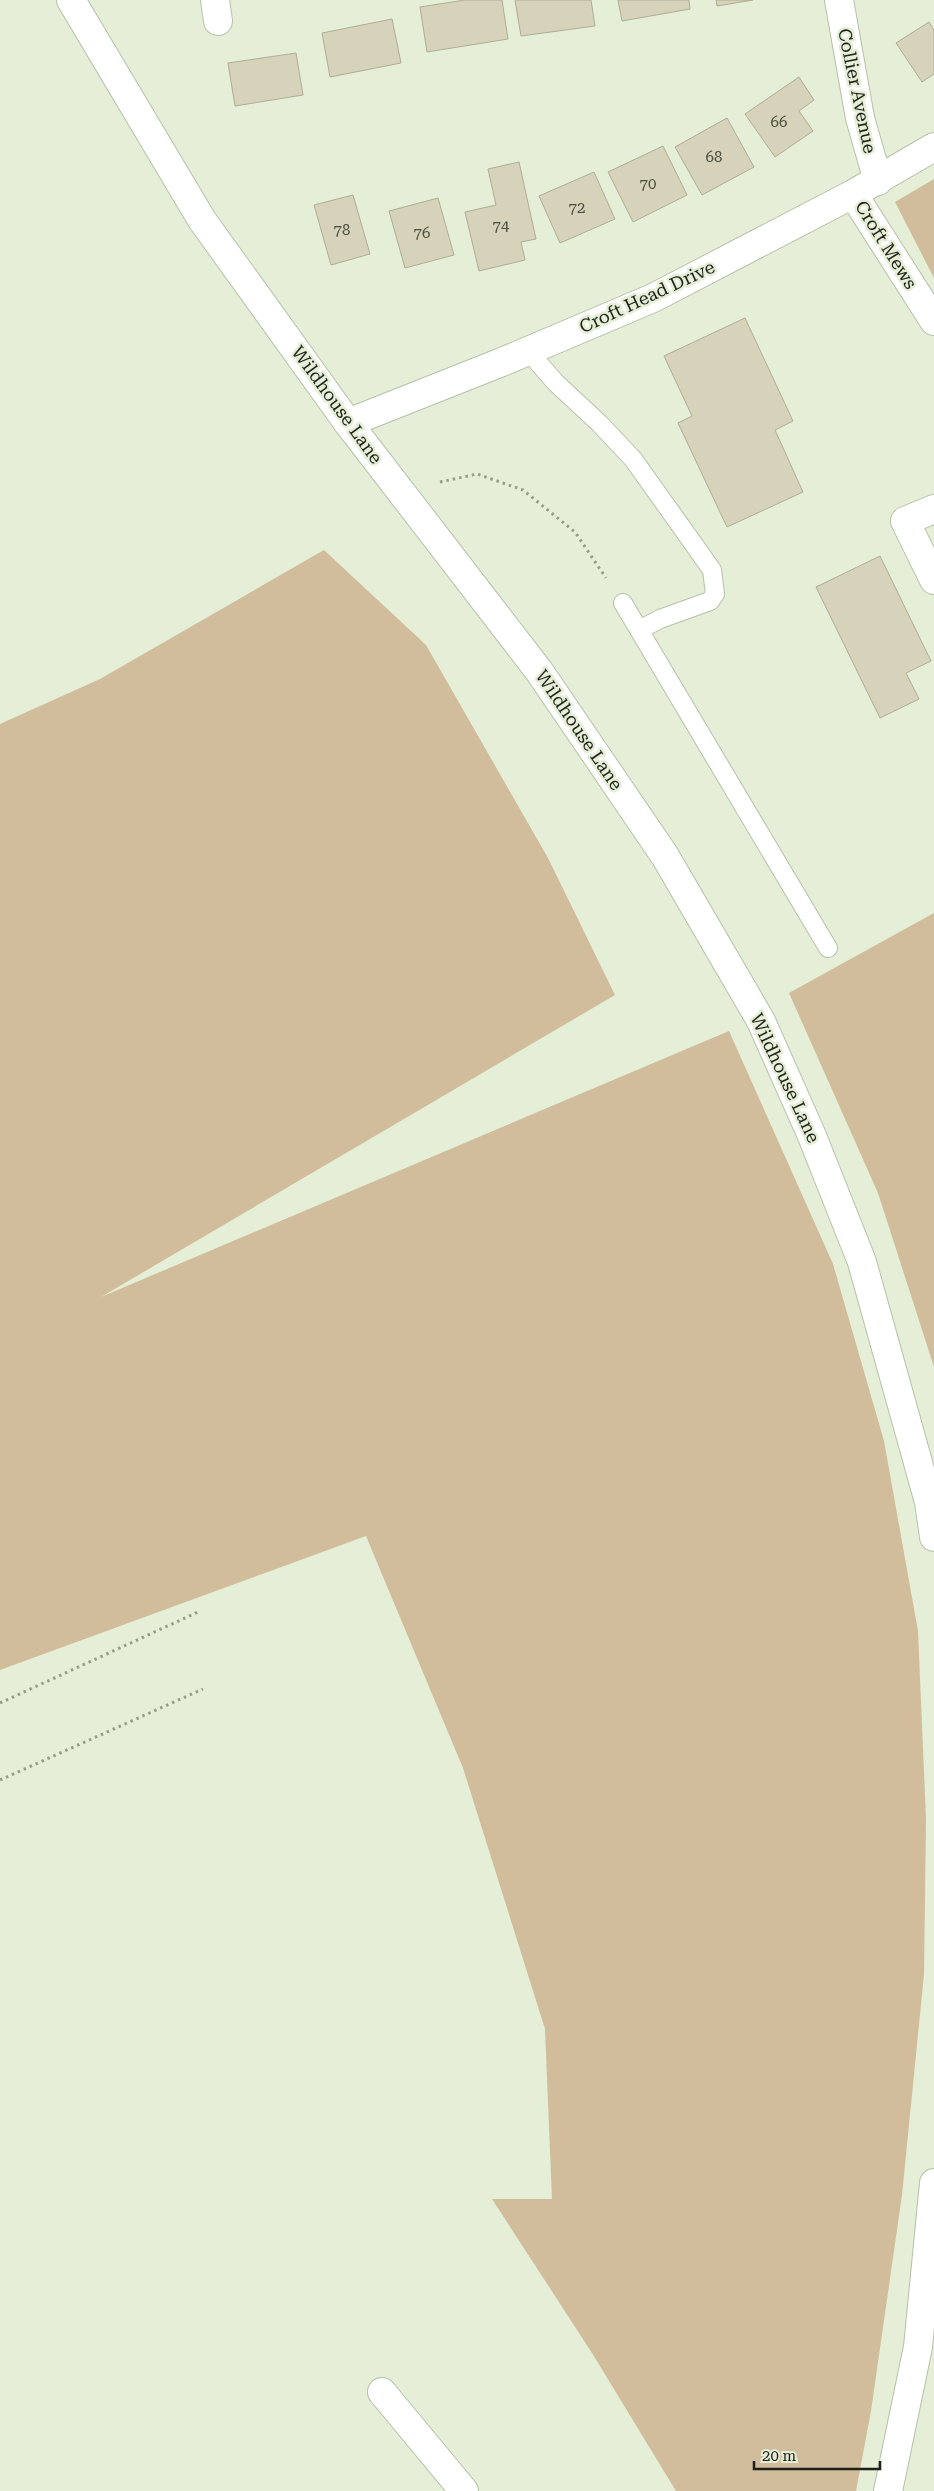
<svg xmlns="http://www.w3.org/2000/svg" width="934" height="2491" viewBox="0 0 934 2491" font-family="'Roboto Serif',serif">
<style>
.green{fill:#d1bc9b}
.building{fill:#d6d3ba;stroke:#afad95}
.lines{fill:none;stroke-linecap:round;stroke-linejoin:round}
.service-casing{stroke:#b7c0a9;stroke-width:20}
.minor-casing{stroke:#b7c0a9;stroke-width:30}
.secondary-casing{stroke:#b7c0a9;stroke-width:30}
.path{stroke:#969d8b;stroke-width:3;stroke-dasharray:2.5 4;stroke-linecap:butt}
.service{stroke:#fff;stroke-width:18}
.minor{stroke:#fff;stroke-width:28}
.secondary{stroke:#fff;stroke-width:28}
.labels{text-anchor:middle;stroke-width:5;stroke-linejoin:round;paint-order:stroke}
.number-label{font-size:15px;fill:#4b4d40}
.street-label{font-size:18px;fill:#1d2017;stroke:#e5eed6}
</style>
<rect width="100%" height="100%" fill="#e5eed6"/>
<!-- green -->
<path class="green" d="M934 179V278L895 202Z
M324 550 426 645 548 858 615 995 101 1297 729 1031 833 1264 884 1441 918 1631 926 1819 924 1974 902 2195 871 2411 856 2491H676L592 2353 492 2199H552L545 2029 463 1768 366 1536 0 1670V724L100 679Z
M934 913V1367L878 1193 789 993Z"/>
<!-- building -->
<path class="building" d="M465 0H502L508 39 427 52 420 7Z
M515 0H591L595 26 521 36Z
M618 0H689L690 9 622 21Z
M716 0H753L717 6Z
M392 19 401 63 330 77 322 33Z
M929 22 934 30V74L922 82 896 43Z
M296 53 303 95 235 106 228 63Z
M799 77 814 100 799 111 813 131 775 157 745 114Z
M727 118 754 167 702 195 675 147Z
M663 146 687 195 633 222 608 172Z
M519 162 536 239 521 242 525 260 479 271 465 212 496 205 488 169Z
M594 172 615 219 560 243 539 196Z
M353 195 370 254 331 265 314 205Z
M438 198 454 255 405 268 389 211Z
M745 318 793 421 775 430 803 492 727 527 678 423 692 416 664 356Z
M880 556 931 661 906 673 919 699 880 718 816 587Z"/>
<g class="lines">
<defs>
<path id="service" d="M528 351 556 383 599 423 633 459 712 570 715 594 710 601 660 619 639 630
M623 603 828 948"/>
<path id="minor" d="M215 0 218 21
M839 0 860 118 878 181
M853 194 934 321
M348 423 502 362 653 298 853 194 934 147
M934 509 905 521 934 580
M382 2392 464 2491"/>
<path id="secondary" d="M71 0 202 220 348 423 539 671 665 856 761 1021 812 1136 862 1262 929 1502 934 1537
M888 2491 918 2347 934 2183"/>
</defs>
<!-- service casing -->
<use href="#service" class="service-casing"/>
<!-- minor casing -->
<use href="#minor" class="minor-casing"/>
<!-- secondary casing -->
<use href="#secondary" class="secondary-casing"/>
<!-- path -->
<path class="path" d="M440 482 477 474 523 490 575 532 606 578
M0 1703 198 1612
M0 1780 203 1689"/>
<!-- service -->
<use href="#service" class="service"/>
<!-- minor -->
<use href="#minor" class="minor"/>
<!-- secondary -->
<use href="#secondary" class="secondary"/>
</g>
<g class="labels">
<!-- number labels -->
<g class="number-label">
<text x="779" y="127">66</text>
<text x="714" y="162">68</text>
<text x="648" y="189">70</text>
<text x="577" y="213">72</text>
<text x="501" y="231">74</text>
<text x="342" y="235">78</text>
<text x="422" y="238">76</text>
</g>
<!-- street labels -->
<g class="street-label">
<text transform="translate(857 91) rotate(78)" y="6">Collier Avenue</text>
<text transform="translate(886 245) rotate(58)" y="6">Croft Mews</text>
<text transform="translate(647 297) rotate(-25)" y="6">Croft Head Drive</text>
<text transform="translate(337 405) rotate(54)" y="6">Wildhouse Lane</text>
<text transform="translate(579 730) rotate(56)" y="6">Wildhouse Lane</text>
<text transform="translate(785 1078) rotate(65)" y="6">Wildhouse Lane</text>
</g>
</g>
<!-- scale -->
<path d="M754 2461v8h126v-8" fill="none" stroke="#1d2017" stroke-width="2.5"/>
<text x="762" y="2461" font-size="15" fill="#1d2017" stroke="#e5eed6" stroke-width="4" paint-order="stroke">20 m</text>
</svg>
